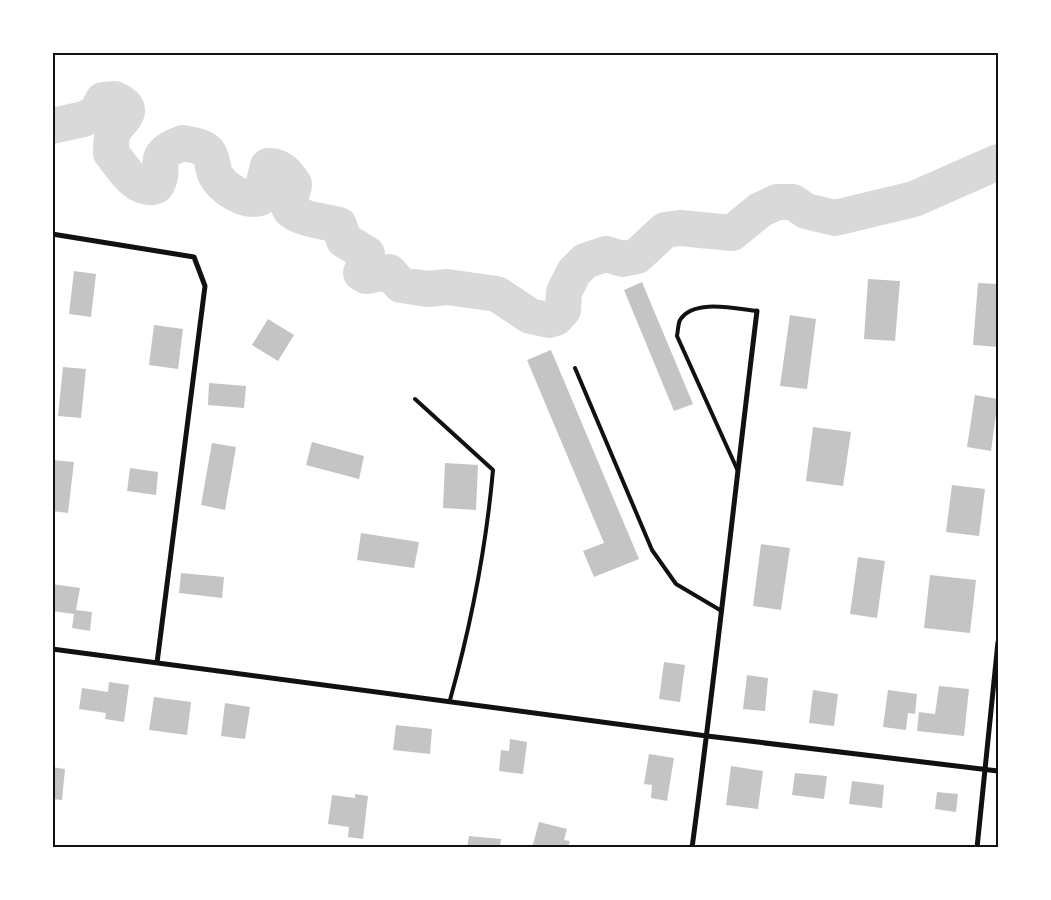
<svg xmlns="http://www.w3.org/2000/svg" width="1051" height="900" viewBox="0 0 1051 900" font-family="'IBM Plex Sans',sans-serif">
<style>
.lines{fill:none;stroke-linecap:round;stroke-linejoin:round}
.river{stroke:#d9d9d9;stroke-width:36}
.building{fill:#c4c4c4}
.service{stroke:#111;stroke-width:4}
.minor{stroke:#111;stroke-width:5}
.neatline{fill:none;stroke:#111;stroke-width:2}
</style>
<rect width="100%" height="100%" fill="#fff"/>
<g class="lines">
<!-- river -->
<path class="river" d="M52 126 84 119 96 113 103 100 115 99C141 111 118 119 113 133 111 138 111 147 111 153 121 165 136 193 156 186 169 166 146 156 183 143 191 145 201 145 208 152 213 159 212 166 215 174 222 188 245 203 260 198L268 166C281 165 288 175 294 184 294 192 288 200 289 207 292 218 327 222 339 225L344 240 367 254 361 273 366 276 389 272 401 285 428 289 447 287 497 294 530 316 549 320 556 318 563 310 564 292 574 272 585 261 606 254 623 259 637 256 665 230 680 228 732 233 760 210 777 202H793L806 211 835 218 914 199 998 162"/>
</g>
<!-- building -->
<path class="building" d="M74 271 96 274 91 317 69 314Z
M868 279 900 281 895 341 864 339Z
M642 282 693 404 674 411 624 290Z
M978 283 998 284V347L973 345Z
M790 315 816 319 807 389 780 386Z
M268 319 294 335 278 361 252 345Z
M154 325 183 329 178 369 149 365Z
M551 350 639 559 594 577 583 551 604 543 527 360Z
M63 367 86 369 81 418 58 416Z
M209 383 246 386 244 408 208 405Z
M975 395 998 399 991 451 967 447Z
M813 427 851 432 843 486 806 481Z
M312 442 364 456 359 479 306 465Z
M212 443 236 447 225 510 201 505Z
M52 460 74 462 68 513 52 511Z
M445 463 478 465 476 510 443 508Z
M130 468 158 472 156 495 127 491Z
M952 485 985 489 979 536 946 532Z
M361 533 419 542 414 568 357 560Z
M761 544 790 548 781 610 753 606Z
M858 557 885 561 877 618 850 614Z
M181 573 224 577 222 598 179 593Z
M930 575 976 580 970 633 924 628Z
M52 584 80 588 76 610 92 612 90 631 72 628 74 614 52 611Z
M664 662 685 665 680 702 659 699Z
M747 675 768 678 765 711 743 709Z
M109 682 129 685 124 722 105 719 106 713 79 709 82 688 108 692Z
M939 686 969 689 964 736 917 731 919 712 935 714Z
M813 690 838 694 834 726 809 723Z
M888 690 917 694 915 714 908 713 906 730 883 727Z
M154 697 191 702 187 735 149 730Z
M225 703 250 707 245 739 221 736Z
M396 725 432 729 430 754 393 750Z
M510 739 527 742 523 774 499 771 501 750 509 751Z
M649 754 674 758 667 801 651 798 652 785 644 784Z
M731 766 763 771 758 809 726 805Z
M52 767 65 769 62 800 52 799Z
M795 773 827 776 824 799 792 795Z
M852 781 884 785 882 808 849 804Z
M937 792 958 794 956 812 935 809Z
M355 794 368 796 363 839 348 837 349 827 328 824 332 795 355 798Z
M539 822 567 829 564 840 570 841 568 848H532Z
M469 836 501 839 500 848H467Z"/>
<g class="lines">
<!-- service -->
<path class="service" d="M575 368 652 550 676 584 720 610
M415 399 493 470C486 548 471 625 450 700
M737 469 677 336C678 331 678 324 680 320 693 298 737 309 757 311"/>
<!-- minor -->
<path class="minor" d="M52 234 194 257 205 286 157 663
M52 649 707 736 998 771
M692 848C716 669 735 490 757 311
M977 848 998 642"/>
</g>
<!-- border -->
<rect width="1051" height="900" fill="none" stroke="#ffffff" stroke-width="108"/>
<rect x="54" y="54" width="943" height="792" class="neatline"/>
</svg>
